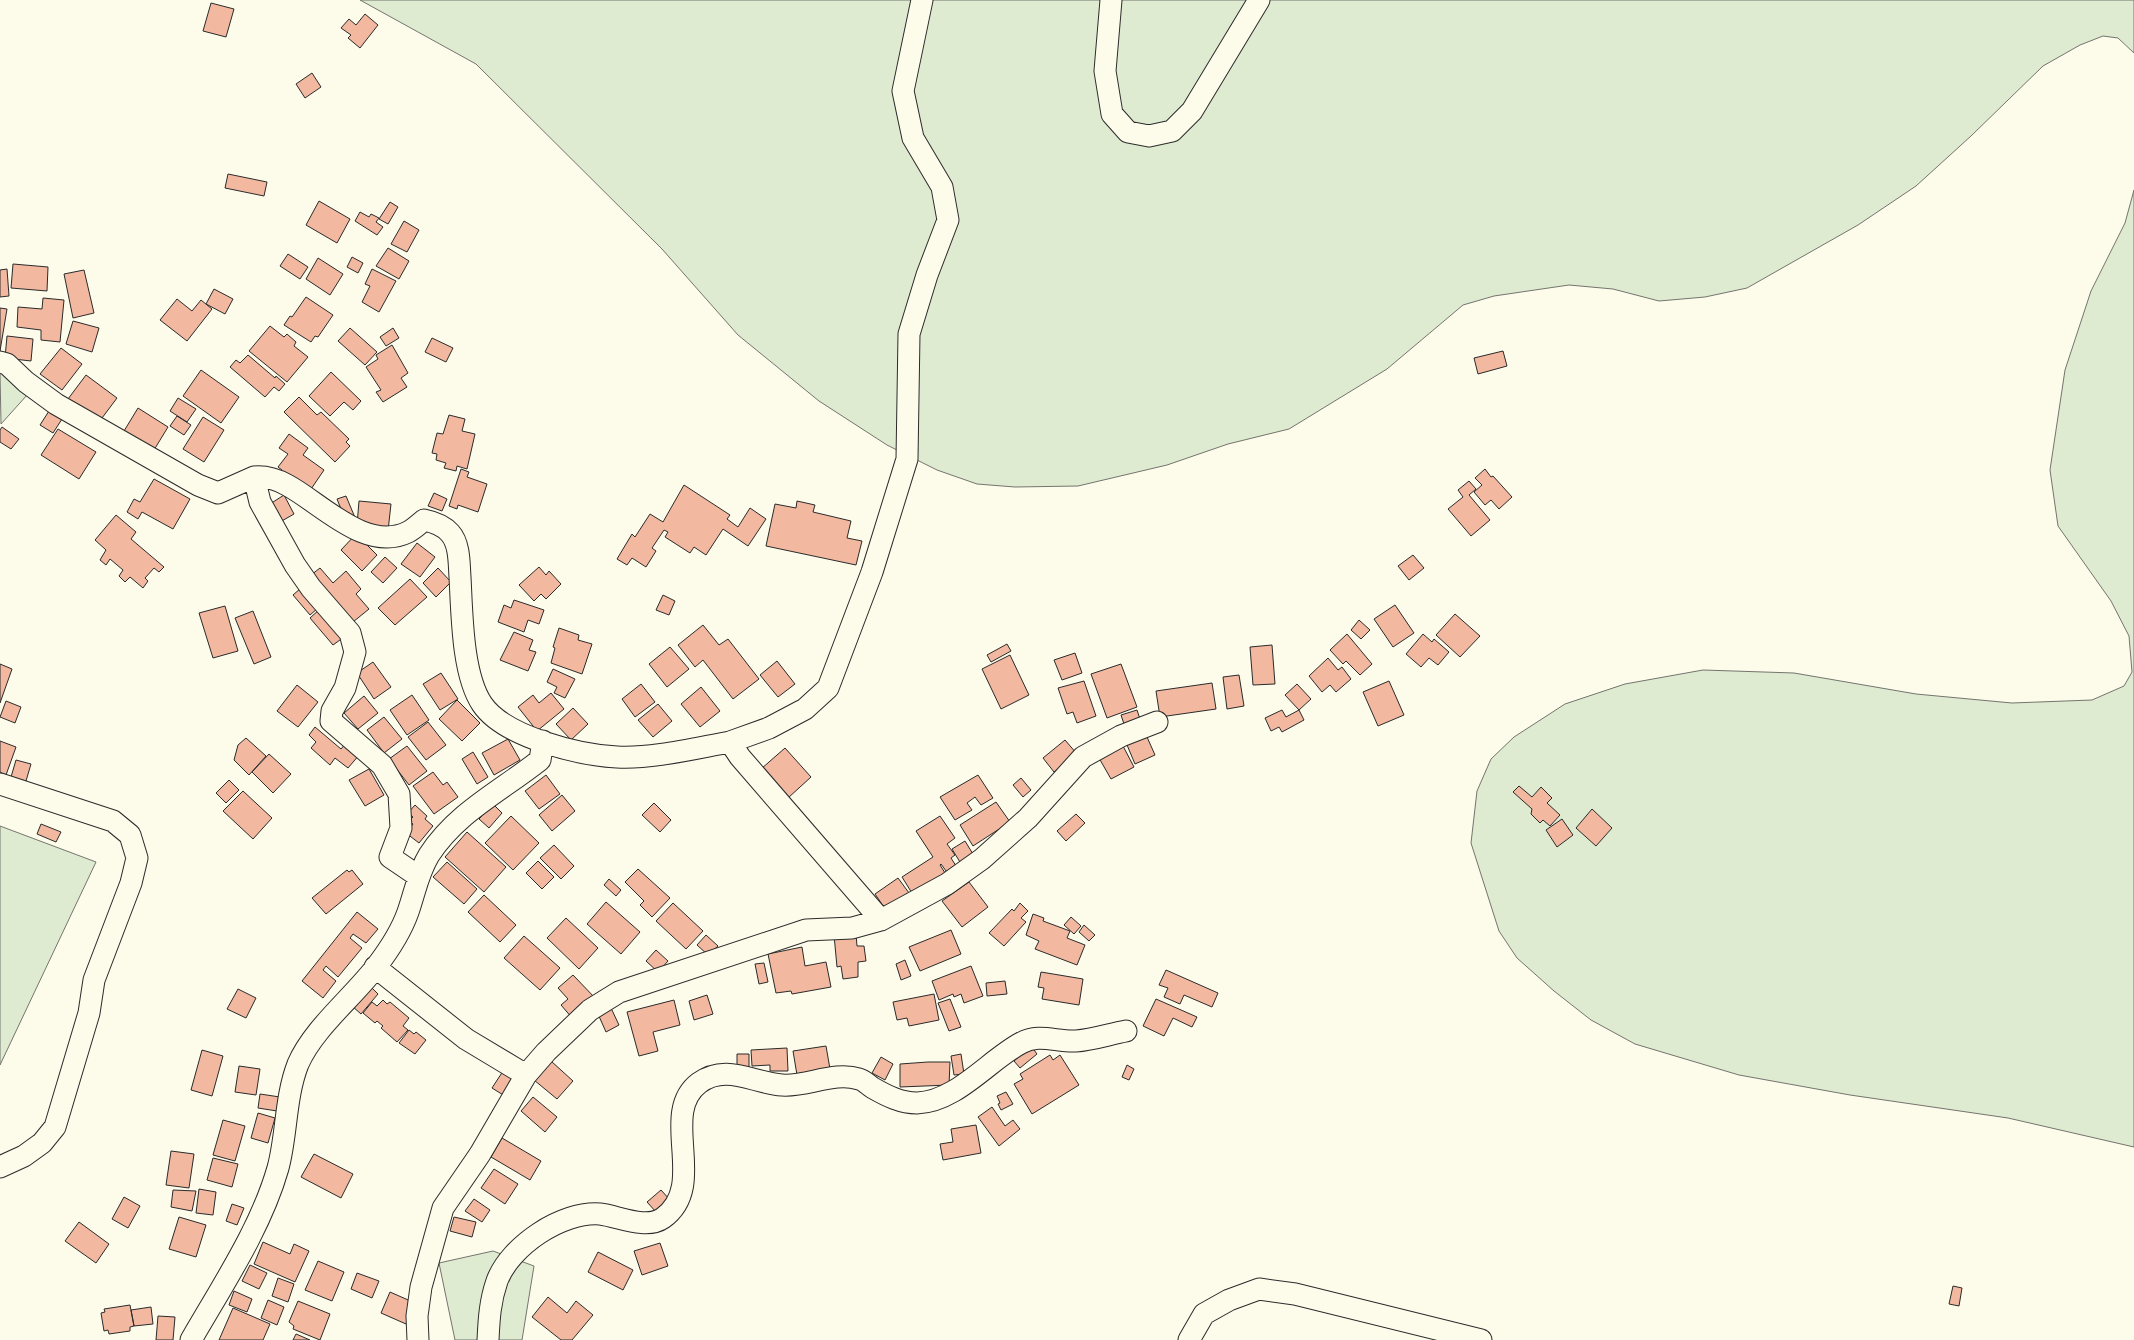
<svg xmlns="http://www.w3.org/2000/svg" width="2134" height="1340" viewBox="0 0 2134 1340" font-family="Karla,sans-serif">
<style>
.green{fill:#deebd1;stroke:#74746e}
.building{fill:#f2b8a0;stroke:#2b2b2b}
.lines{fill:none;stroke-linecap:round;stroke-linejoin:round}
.minor-casing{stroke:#2b2b2b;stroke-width:23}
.minor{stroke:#fdfbea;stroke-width:21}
</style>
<rect width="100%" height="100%" fill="#fdfbea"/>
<!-- green -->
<path class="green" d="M360 0H2134V53L2118 38 2103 36 2080 45 2043 66 1971 136 1916 186 1858 225 1747 288 1705 297 1659 301 1613 289 1569 285 1494 296 1463 305 1387 369 1289 429 1228 444 1167 465 1078 486 1015 487 977 484 937 470 887 445 819 401 738 335 662 249 476 64Z
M2134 190V1147L2008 1118 1850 1095 1739 1075 1635 1044 1591 1020 1554 991 1517 958 1499 931 1471 843 1477 791 1491 759 1514 737 1565 704 1625 684 1703 670 1794 673 1916 694 2012 703 2092 700 2124 686 2132 672 2129 636 2111 601 2058 526 2050 470 2065 370 2091 291 2125 223Z
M0 373 4 374 28 394 1 424Z
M0 826 96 862 0 1065Z
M493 1251 534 1266 522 1340H455L439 1263Z"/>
<!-- building -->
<path class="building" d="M211 3 234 9 226 37 203 31Z
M365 14 378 25 360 48 348 38 351 35 341 28 349 19 356 25Z
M312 73 321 87 305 98 296 84Z
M228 174 267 182 264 196 225 188Z
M319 201 350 219 337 243 306 225Z
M390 202 398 207 388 224 379 219Z
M360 212 369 217 371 214 379 218 376 222 383 227 377 235 355 221Z
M404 221 419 230 407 252 391 244Z
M388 248 409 261 399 279 376 266Z
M288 254 308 267 300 279 280 266Z
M352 257 363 263 358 273 347 267Z
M318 258 343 274 330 295 306 279Z
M13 264 48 267 47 291 11 288Z
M7 269 9 296 0 297V270Z
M372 269 396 281 379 312 362 302 370 286 365 284Z
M84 270 94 313 73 318 64 274Z
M214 289 233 299 225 314 206 304Z
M306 297 333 315 318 337 315 336 311 342 284 325 290 316 292 317Z
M43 298 64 300 60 342 41 340V330L17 327 18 307 42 309Z
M177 299 192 311 201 300 212 309 187 341 160 320Z
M0 308 7 309 0 351Z
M73 321 99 328 92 352 66 344Z
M270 326 284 337 287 334 296 342 294 346 308 357 287 382 249 351Z
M350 328 377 352 365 365 338 341Z
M393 328 399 338 386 346 380 337Z
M7 336 33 339 31 361 5 358Z
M432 338 453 348 446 362 425 352Z
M392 345 408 373 401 378 407 387 383 402 376 392 381 390 366 367 378 359 376 355Z
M61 348 82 364 62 390 40 374Z
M1503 351 1507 366 1478 374 1474 358Z
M248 355 275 378 276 376 285 384 279 391 274 387 265 397 230 367 236 360 240 363Z
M201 370 239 397 221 423 183 396Z
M331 372 361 401 353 410 344 402 330 416 309 396Z
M86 375 117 398 99 422 68 399Z
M299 397 317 415 321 412 349 439 346 442 350 446 335 462 284 412Z
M178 398 196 409 187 422 170 411Z
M138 408 168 427 154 450 124 431Z
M49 411 62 419 53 433 40 425Z
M449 415 465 419 462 431 475 434 467 469 457 466 456 471 444 468 446 463 436 460 437 454 432 453 437 433 443 434Z
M177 416 191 425 184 435 170 426Z
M203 417 224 430 204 462 183 449Z
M2 427 19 439 11 449 0 442V430Z
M58 429 96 452 79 479 41 455Z
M289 434 308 448 303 455 324 470 309 492 281 472 282 470 278 467 288 454 279 448Z
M461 469 469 472 467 477 487 484 478 512 458 505 457 509 449 506Z
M1485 469 1491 477 1493 476 1512 497 1499 509 1491 500 1485 505 1474 492 1482 485 1475 478Z
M154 479 190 499 173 529 142 512 138 519 127 512 134 499 140 502Z
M1469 481 1476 489 1469 495 1490 520 1471 536 1448 509 1463 497 1458 490Z
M684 485 730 515 727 519 738 527 750 508 766 519 748 546 723 529 706 555 694 547 690 553 665 537 668 532 664 530 652 548 656 551 646 567 632 558 627 565 617 559 632 534 635 537 650 514 663 522Z
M434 493 447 499 442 511 428 506Z
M284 495 294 514 280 522 270 504Z
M346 496 356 520 347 524 337 499Z
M359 501 391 504 388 531 357 525Z
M797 501 815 505 813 512 851 521 847 538 862 541 856 565 766 546 775 504 796 508Z
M116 515 136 532 131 539 164 567 159 572 154 568 145 578 148 581 143 588 130 577 125 582 119 576 123 570 110 559 106 565 100 560 106 550 95 540Z
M356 534 377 555 362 571 341 550Z
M417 543 435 557 420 577 401 564Z
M1413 555 1424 568 1409 580 1398 566Z
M385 557 397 568 383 583 371 572Z
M539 567 546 575 549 571 561 584 546 599 541 594 534 601 519 585Z
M320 568 333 583 346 571 361 589 356 594 369 609 348 626 306 579Z
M438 568 451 582 436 597 423 583Z
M410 579 427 597 395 625 378 608Z
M301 588 318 608 310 615 293 595Z
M663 595 675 601 669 615 656 610Z
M514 600 544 610 539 624 528 620 524 632 498 622 504 605 511 608Z
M1395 605 1414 633 1393 647 1374 619Z
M225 606 238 651 213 658 199 613Z
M320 609 344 637 333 645 310 618Z
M253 611 271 657 254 664 235 618Z
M1455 614 1480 636 1460 657 1436 635Z
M1359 620 1370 630 1361 639 1351 630Z
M703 625 719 645 728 639 759 679 733 699 703 660 695 667 678 645Z
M559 628 579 635 578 640 592 644 582 674 551 663 555 648 553 647Z
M514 632 533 640 529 650 536 652 528 671 500 660Z
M1347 634 1372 664 1360 675 1346 661 1343 664 1330 650Z
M1423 634 1432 642 1434 639 1449 652 1438 665 1429 658 1421 667 1406 654Z
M1007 644 1011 651 991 662 987 655Z
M1272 645 1275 684 1253 685 1250 647Z
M670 647 689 669 667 687 649 664Z
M1075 653 1082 673 1062 680 1054 660Z
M1010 655 1029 695 1001 709 982 669Z
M1328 658 1338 670 1342 667 1351 679 1336 692 1330 685 1322 692 1309 676Z
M777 661 795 684 778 697 760 675Z
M373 662 391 687 374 699 357 673Z
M0 664 12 669 0 703Z
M1121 664 1137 707 1107 718 1091 674Z
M553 669 575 679 565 698 554 693 557 687 547 682Z
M441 673 458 699 440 710 423 684Z
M1239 675 1244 706 1227 709 1223 677Z
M1084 681 1096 716 1077 723 1073 712 1067 714 1058 688Z
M1389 681 1404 715 1378 726 1363 692Z
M1212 683 1216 709 1160 717 1156 691Z
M641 684 655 702 635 717 622 699Z
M1297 684 1311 699 1299 710 1285 695Z
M297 685 318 702 298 727 277 711Z
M701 687 720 711 700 727 681 704Z
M551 693 564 709 537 731 518 707 533 695 539 703Z
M412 695 429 720 407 735 390 710Z
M364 696 378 713 358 729 344 713Z
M457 700 480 723 462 741 439 719Z
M6 701 21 707 15 723 0 717Z
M658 704 672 721 653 737 638 720Z
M573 708 588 724 571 740 556 724Z
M1137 710 1141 722 1125 727 1121 715Z
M1282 710 1286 717 1299 710 1304 720 1282 732 1279 727 1271 731 1265 718Z
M384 717 402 739 384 753 367 730Z
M428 722 446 745 426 760 408 737Z
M315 727 341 749 346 743 360 754 348 768 335 758 330 765 311 748 316 742 309 735Z
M1147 737 1155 755 1135 764 1127 745Z
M246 738 266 756 249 775 234 760 238 745Z
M508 739 520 760 494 775 482 753Z
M1065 740 1077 754 1054 772 1043 758Z
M0 741 16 747 6 775 0 772Z
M407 746 427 771 409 785 389 759Z
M1123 746 1134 767 1111 779 1099 758Z
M785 748 811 777 788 798 761 769Z
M473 752 488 777 477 784 462 759Z
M269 754 291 774 273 793 252 772Z
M16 760 31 764 26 781 11 777Z
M369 769 384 795 365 806 349 780Z
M433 772 443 785 447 782 458 797 434 814 413 786Z
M546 775 560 794 539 809 525 791Z
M978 775 993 798 981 805 975 797 967 803 972 810 955 820 940 797Z
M1021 778 1031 790 1023 797 1013 785Z
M229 780 239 790 226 803 216 793Z
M1519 786 1532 797 1541 787 1552 798 1547 803 1560 815 1550 826 1543 820 1540 823 1531 814 1532 809 1513 792Z
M243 791 272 818 253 839 223 811Z
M562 795 575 811 552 831 539 815Z
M996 802 1010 822 973 846 960 825Z
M654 803 671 820 660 832 642 815Z
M493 804 502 813 489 828 479 819Z
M415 805 427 816 425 819 433 826 419 843 406 833 413 824 409 821 413 817 408 813Z
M1592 809 1612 828 1596 846 1576 828Z
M1076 814 1085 823 1066 841 1057 831Z
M511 816 539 843 513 870 485 843Z
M940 816 955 838 947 844 955 855 951 858 958 869 949 875 941 864 940 865 947 876 915 898 902 877 933 857 916 831Z
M1562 819 1573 835 1557 847 1546 830Z
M41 824 61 832 56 842 37 834Z
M467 832 506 867 484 892 445 857Z
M965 841 976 859 963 867 952 849Z
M554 845 574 866 561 879 540 858Z
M538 861 554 877 542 889 526 873Z
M447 862 477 889 464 904 433 877Z
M638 869 670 898 652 917 640 905 644 901 625 882Z
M347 870 349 872 352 870 363 884 326 914 312 898Z
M898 878 912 897 888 913 875 894Z
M609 879 621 890 616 896 604 885Z
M969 882 988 907 962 927 942 901Z
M484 895 516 925 500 942 468 912Z
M606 902 640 932 621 954 587 924Z
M673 903 703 931 686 949 656 921Z
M1020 903 1028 911 1021 918 1026 922 1004 946 989 933 1012 909 1014 911Z
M357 912 378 929 366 943 353 934 350 938 362 948 338 977 326 966 323 970 336 981 323 998 302 981Z
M1033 914 1044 918 1043 921 1070 931 1067 938 1085 945 1077 965 1035 949 1039 941 1026 935Z
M1071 917 1081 926 1074 934 1064 925Z
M566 918 598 948 579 969 547 938Z
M1084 925 1095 935 1089 941 1079 932Z
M951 930 961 954 920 971 909 947Z
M856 934 857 946H864L866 961 858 962V977L843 979 841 966 837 967 834 935Z
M706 935 718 946 708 955 697 945Z
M524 936 560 968 540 990 504 958Z
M802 947 805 966 826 962 831 987 792 994 791 991 776 993 768 954Z
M656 950 668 961 658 972 646 961Z
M905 960 911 976 901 980 896 964Z
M764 963 768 982 759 984 755 964Z
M971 966 983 996 964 1003 961 994 954 997 953 994 939 1000 932 981Z
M1166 970 1218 993 1212 1007 1184 995 1180 1004 1164 997 1168 988 1159 985Z
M1041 972 1083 979 1079 1005 1042 999 1044 988 1038 987Z
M573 975 596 999 573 1019 561 1005 568 999 558 988Z
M1005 981 1007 994 987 996 986 983Z
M370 986 378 994 361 1014 352 1006Z
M238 989 256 998 246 1018 227 1009Z
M934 994 939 1020 909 1026 907 1018 897 1020 893 1002Z
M707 995 713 1014 694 1020 689 1001Z
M950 999 961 1027 949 1031 938 1003Z
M1156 999 1197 1017 1192 1027 1173 1018 1164 1036 1143 1026Z
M383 1000 387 1004 390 1002 409 1018 403 1026 408 1030 397 1042 381 1028 383 1026 377 1021 375 1023 363 1013 372 1002 377 1006Z
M674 1000 680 1025 653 1032 658 1051 639 1056 627 1012Z
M611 1008 619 1025 606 1032 598 1014Z
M409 1030 414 1034 416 1032 426 1040 415 1054 399 1043Z
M826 1046 830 1069 797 1075 793 1051Z
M1031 1046 1037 1054 1020 1068 1014 1061Z
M787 1048 788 1071H770V1065L752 1066 751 1050Z
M202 1050 223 1056 212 1096 191 1090Z
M737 1054H749V1069H737Z
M961 1054 964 1074 954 1075 951 1056Z
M1050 1055 1053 1060 1060 1055 1079 1085 1032 1114 1014 1084 1023 1079 1020 1074Z
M881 1057 893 1064 885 1080 872 1073Z
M551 1061 573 1081 557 1099 534 1080Z
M928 1062H950L949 1085 900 1087V1064Z
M1127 1065 1134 1069 1129 1080 1122 1077Z
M239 1066 260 1069 256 1095 235 1092Z
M505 1068 519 1081 508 1098 492 1088Z
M1006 1092 1013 1104 1001 1110 998 1104 1000 1103 997 1096Z
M260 1094 280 1097 277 1111 258 1108Z
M533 1097 557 1117 545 1132 521 1111Z
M992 1107 1005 1126 1013 1120 1020 1129 999 1146 978 1117Z
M258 1113 275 1118 268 1143 251 1138Z
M223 1120 245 1126 235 1161 213 1155Z
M976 1125 981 1153 943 1160 940 1144 953 1142 951 1129Z
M502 1138 541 1161 530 1180 491 1157Z
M171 1151 194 1154 189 1188 166 1185Z
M314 1154 353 1174 341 1198 301 1177Z
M213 1158 238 1164 232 1187 207 1180Z
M494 1169 518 1184 505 1204 481 1188Z
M199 1189 216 1192 213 1215 196 1213Z
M173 1190 196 1191 192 1211 171 1207Z
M661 1190 670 1200 656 1212 647 1202Z
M124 1197 140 1206 128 1228 112 1219Z
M474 1199 490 1210 482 1222 465 1211Z
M232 1204 244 1208 237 1225 226 1221Z
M179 1217 206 1225 196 1257 169 1249Z
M454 1217 476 1222 472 1237 450 1231Z
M79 1222 109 1244 96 1263 65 1241Z
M263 1242 290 1254 294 1244 309 1251 295 1282 254 1264Z
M660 1243 668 1266 642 1275 634 1251Z
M598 1252 633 1270 623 1290 588 1272Z
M318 1261 344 1272 332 1301 305 1290Z
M250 1265 267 1273 259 1289 242 1281Z
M357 1273 379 1281 372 1298 351 1289Z
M278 1278 294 1284 288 1302 272 1296Z
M1953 1286 1962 1288 1959 1306 1949 1304Z
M234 1291 252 1299 247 1312 229 1305Z
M390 1292 415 1303 406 1324 381 1313Z
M548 1297 567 1313 576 1301 593 1315 572 1340H561L532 1317Z
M268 1300 284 1307 277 1325 261 1318Z
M298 1301 330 1314 320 1340 293 1329 294 1326 289 1322Z
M130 1305 134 1326 130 1327V1331L109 1334 108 1330 104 1331 101 1313 105 1312 104 1309Z
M151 1307 153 1324 134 1326 131 1310Z
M233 1308 270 1324 263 1340H219Z
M158 1316 175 1317 173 1340H156Z
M296 1334 310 1340H293Z"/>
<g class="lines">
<defs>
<path id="minor" d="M1111 0 1105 71 1112 114 1128 132 1149 136 1172 131 1192 111 1259 0
M0 362 7 364 26 382 56 404 198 485 218 493 254 477 260 502 295 565 311 588 350 633 355 652 345 688 332 711 331 721 382 765 399 794 401 828 390 857 418 876
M254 477C265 476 278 480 287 485 321 503 366 553 408 532 414 529 419 524 424 520 434 522 443 525 450 533 460 544 459 564 460 577 462 613 462 674 482 704 504 737 579 755 617 757 651 759 696 748 730 742L740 757 881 920
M730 742 769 728 805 709 828 688 872 572 907 459 909 334 927 275 948 220 942 187 913 138 903 91 922 0
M0 784 113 821 130 835 137 858 131 883 94 980 89 1013 55 1127 42 1143 24 1156 0 1167
M375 967 466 1039 526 1075
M191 1340C222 1286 261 1228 278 1168 287 1135 285 1097 298 1064 313 1029 352 998 376 967 389 950 401 932 408 912 415 892 418 873 429 855 457 812 501 791 540 760L543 741
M418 1340 417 1316 421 1287 443 1208 480 1154 526 1075 546 1052 590 1010 619 992 806 930 852 928 881 920 947 884 982 859 1028 818 1083 757 1121 736 1157 722
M488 1340C489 1319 490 1301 497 1281 510 1246 562 1211 600 1214 618 1216 646 1230 663 1218 709 1185 658 1114 699 1083 726 1063 753 1083 782 1085 807 1087 834 1071 859 1079 864 1080 868 1085 873 1088 887 1096 901 1103 917 1103 956 1102 989 1060 1021 1043 1039 1033 1056 1042 1076 1041 1092 1040 1110 1034 1126 1031
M1189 1340 1204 1314 1229 1300 1259 1289 1295 1294 1481 1340"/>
</defs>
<!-- minor casing -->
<use href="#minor" class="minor-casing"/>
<!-- minor -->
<use href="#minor" class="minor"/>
</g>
</svg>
